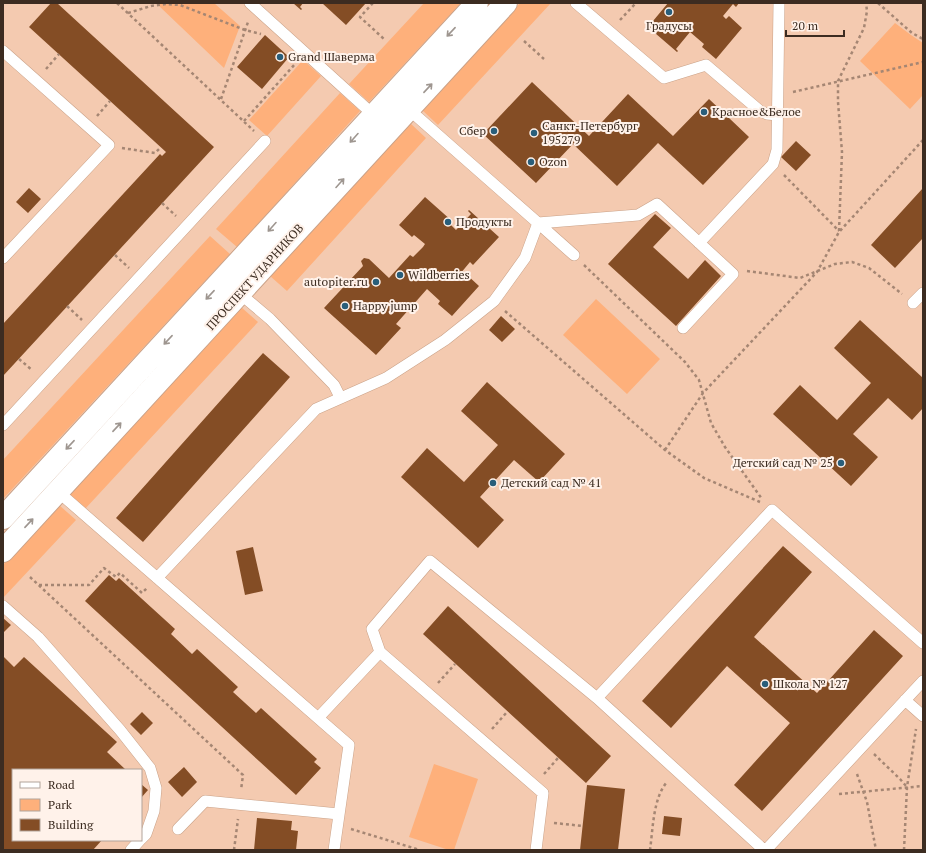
<svg xmlns="http://www.w3.org/2000/svg" width="926" height="853" viewBox="0 0 926 853" font-family="'PT Serif',serif">
<style>
.green{fill:#feb07b}
.building{fill:#844d25}
.lines{fill:none;stroke-linecap:round;stroke-linejoin:round}
.service-casing{stroke:#caa288;stroke-width:12}
.tertiary-casing{stroke:#caa288;stroke-width:24}
.path{stroke:#a58673;stroke-width:2.5;stroke-dasharray:3 3;stroke-linecap:butt}
.service{stroke:#fff;stroke-width:11}
.tertiary{stroke:#fff;stroke-width:22}
.oneway{stroke:#9e9690}
.poi-dot{fill:#295e7a;stroke:#fff2ea;stroke-width:1.5}
.labels{text-anchor:middle;stroke-width:4;stroke-linejoin:round;paint-order:stroke}
.poi-label{font-size:12px;fill:#3c2c21;stroke:#fff2ea;text-anchor:start}
.street-label{font-size:12px;fill:#3c2c21;stroke:#fff2ea}
</style>
<rect width="100%" height="100%" fill="#f4cab0"/>
<!-- green -->
<path class="green" d="M160 3H214L240 26 224 68 158 5Z
M424 3H461L369 102 349 84Z
M520 3H551L438 125 421 109Z
M895 23 911 35 923 43V95L910 109 860 61Z
M303 60 321 76 267 136 249 120Z
M340 93 360 111 237 247 216 229Z
M410 123 426 138 287 291 270 276Z
M210 236 230 254 3 499V460Z
M596 299 660 359 627 394 563 335Z
M241 307 258 322 85 509 69 494Z
M59 505 76 520 3 598V565Z
M434 764 478 779 454 850H449L409 837Z"/>
<!-- building -->
<path class="building" d="M51 3H57L214 147 3 376V324L160 154 162 156 166 152 29 27Z
M293 3H303L300 7 302 9 301 10Z
M322 3H366L346 25Z
M668 3H739L736 7 733 4 723 16 726 19 729 16 742 28 716 59 702 47 704 44 690 32 676 49 678 51 677 52 648 27Z
M265 35 289 57 262 89 237 67Z
M532 82 589 136 628 94 673 136 709 99 749 137 703 185 658 143 617 186 573 144 536 183 483 134Z
M796 141 811 155 796 171 781 157Z
M29 188 41 199 28 213 16 202Z
M923 188V238L895 268 871 245Z
M425 197 452 221 450 224 456 230 471 214 468 211 469 210 499 237 473 265 470 262 460 274 463 277 466 274 479 286 452 316 438 304 440 301 427 289 412 306 414 308 413 310 411 307 396 324 401 328 376 355 324 308 363 266 361 261 364 258 369 259 389 278 410 255 413 257 423 247 425 244 414 235 412 237 399 225Z
M655 214 671 228 653 247 688 279 705 260 721 276 676 326 608 264Z
M501 316 515 329 502 342 489 330Z
M860 320 923 378V408L912 420 888 398 853 434 878 457 851 486 773 414 800 385 837 420 871 383 834 348Z
M263 353 290 377 143 542 116 518Z
M487 382 565 454 539 482 514 460 480 497 504 520 478 548 401 477 427 448 464 482 498 445 461 411Z
M783 546 812 572 754 637 817 693 874 630 903 656 762 811 734 785 790 723 727 666 671 728 642 701Z
M253 547 263 591 245 595 236 551Z
M109 575 116 581 119 578 175 629 171 634 192 654 197 649 238 687 233 692 256 713 261 708 317 759 314 762 321 768 296 795 85 601Z
M448 606 611 756 586 783 423 634Z
M3 618 11 625 3 633Z
M3 656 14 667 24 657 117 742 107 752 126 770H13V840H102L93 850H3Z
M142 712 153 723 141 735 130 724Z
M184 767 197 782 182 797 168 782Z
M141 784 148 790 141 798Z
M587 785 625 789 618 850H580Z
M664 816 682 818 680 836 662 834Z
M257 818 292 821 291 830 298 831 296 850H254Z"/>
<g class="lines">
<defs>
<path id="service" d="M250 3 377 118
M576 3 664 78 706 65 760 111 767 114 778 115
M3 51 109 145 3 258
M405 106 538 223 638 215 657 204 733 274 683 328
M699 243 773 164 777 150 779 3
M237 291 270 319 334 385 340 397
M913 303 923 293
M3 425 265 141
M55 489 349 745 334 850
M157 578 316 409 386 378 445 340 494 301 525 258 538 223 574 255
M3 606 38 637 120 730 150 768 156 788 154 811 146 834 141 839
M597 698 772 510 923 643
M905 700 923 716
M318 718 380 652
M178 829 205 801 339 814
M131 850 140 840
M536 850 543 793 380 652 372 629 430 561 597 698 764 850
M766 850 923 681"/>
<path id="tertiary" d="M3 518 477 3
M3 551 506 3"/>
</defs>
<!-- service casing -->
<use href="#service" class="service-casing"/>
<!-- tertiary casing -->
<use href="#tertiary" class="tertiary-casing"/>
<!-- path -->
<path class="path" d="M117 3 254 131
M373 3 360 17 384 39
M878 3 912 33 923 39
M128 13 151 6 166 4 180 5 245 30 261 34
M620 20 636 3
M524 41 544 59
M46 69 59 54
M793 92 923 62
M221 99 248 22
M97 116 110 101
M244 121 295 64
M122 148 155 153 161 147
M784 175 839 231
M162 203 176 216
M839 231 842 152 838 102V81L864 28 867 11 866 3
M115 255 129 268
M584 265 685 362 699 380 711 423 725 447 762 499
M747 271 800 278 835 264 852 262 869 268 902 294
M67 306 82 320
M505 311 665 450 704 478 760 502
M19 359 32 370
M665 450 703 393 817 272 839 232 923 140
M30 577 243 775 241 790
M39 585H89L104 568 116 577 120 573 142 593 147 588
M438 683 455 664
M492 729 507 712
M874 754 900 779 907 787
M544 774 558 758
M857 774 867 802 876 850
M839 794 923 786
M554 823 583 826
M351 829 420 850
M234 850 238 819
M650 850C653 829 653 798 667 782
M904 850 907 787 916 729"/>
<!-- service -->
<use href="#service" class="service"/>
<!-- tertiary -->
<use href="#tertiary" class="tertiary"/>
</g>
<!-- one-way arrows -->
<defs><path id="oneway-shaft" d="M-6 0H5M1.5-3L5.5 0L1.5 3" fill="none" stroke-width="1.6" stroke-linecap="round" stroke-linejoin="round"/></defs>
<g class="oneway">
<use href="#oneway-shaft" transform="translate(451 32) rotate(133)"/>
<use href="#oneway-shaft" transform="translate(428 88) rotate(-47)"/>
<use href="#oneway-shaft" transform="translate(354 138) rotate(132)"/>
<use href="#oneway-shaft" transform="translate(340 183) rotate(-48)"/>
<use href="#oneway-shaft" transform="translate(272 227) rotate(132)"/>
<use href="#oneway-shaft" transform="translate(210 295) rotate(133)"/>
<use href="#oneway-shaft" transform="translate(168 340) rotate(133)"/>
<use href="#oneway-shaft" transform="translate(117 427) rotate(-47)"/>
<use href="#oneway-shaft" transform="translate(70 445) rotate(133)"/>
<use href="#oneway-shaft" transform="translate(29 523) rotate(-47)"/>
</g>
<!-- markers -->
<g class="poi-dot">
<circle cx="669" cy="12" r="4"/>
<circle cx="280" cy="57" r="4"/>
<circle cx="704" cy="112" r="4"/>
<circle cx="494" cy="131" r="4"/>
<circle cx="534" cy="133" r="4"/>
<circle cx="531" cy="162" r="4"/>
<circle cx="448" cy="222" r="4"/>
<circle cx="400" cy="275" r="4"/>
<circle cx="376" cy="282" r="4"/>
<circle cx="345" cy="306" r="4"/>
<circle cx="841" cy="463" r="4"/>
<circle cx="493" cy="483" r="4"/>
<circle cx="765" cy="684" r="4"/>
</g>
<g class="labels">
<!-- poi labels -->
<g class="poi-label">
<text x="669" y="30" text-anchor="middle">Градусы</text>
<text x="288" y="61">Grand Шаверма</text>
<text x="712" y="116">Красное&amp;Белое</text>
<text x="542" y="130">Санкт-Петербург<tspan x="542" dy="14">195279</tspan></text>
<text x="486" y="135" text-anchor="end">Сбер</text>
<text x="539" y="166">Ozon</text>
<text x="456" y="226">Продукты</text>
<text x="408" y="279">Wildberries</text>
<text x="368" y="286" text-anchor="end">autopiter.ru</text>
<text x="353" y="310">Happy jump</text>
<text x="833" y="467" text-anchor="end">Детский сад № 25</text>
<text x="501" y="487">Детский сад № 41</text>
<text x="773" y="688">Школа № 127</text>
</g>
<!-- street labels -->
<g class="street-label">
<text transform="translate(255 277) rotate(-48)" y="4">ПРОСПЕКТ УДАРНИКОВ</text>
</g>
</g>
<!-- border -->
<rect width="926" height="853" fill="none" stroke="#3c2c21" stroke-width="8"/>
<!-- legend -->
<rect x="12" y="769" width="130" height="72" fill="#fff2ea" stroke="#b1a39a"/>
<rect x="20" y="782" width="20" height="6" fill="#ffffff" stroke="#b1a39a"/>
<text x="48" y="789" font-size="12" fill="#3c2c21">Road</text>
<rect x="20" y="799" width="20" height="12" fill="#feb07b" stroke="#b1a39a"/>
<text x="48" y="809" font-size="12" fill="#3c2c21">Park</text>
<rect x="20" y="819" width="20" height="12" fill="#844d25" stroke="#b1a39a"/>
<text x="48" y="829" font-size="12" fill="#3c2c21">Building</text>
<!-- scale -->
<path d="M786 30v6h58v-6" fill="none" stroke="#3c2c21" stroke-width="2"/>
<text x="792" y="30" font-size="12" fill="#3c2c21" stroke="#fff2ea" stroke-width="3" paint-order="stroke">20 m</text>
</svg>
